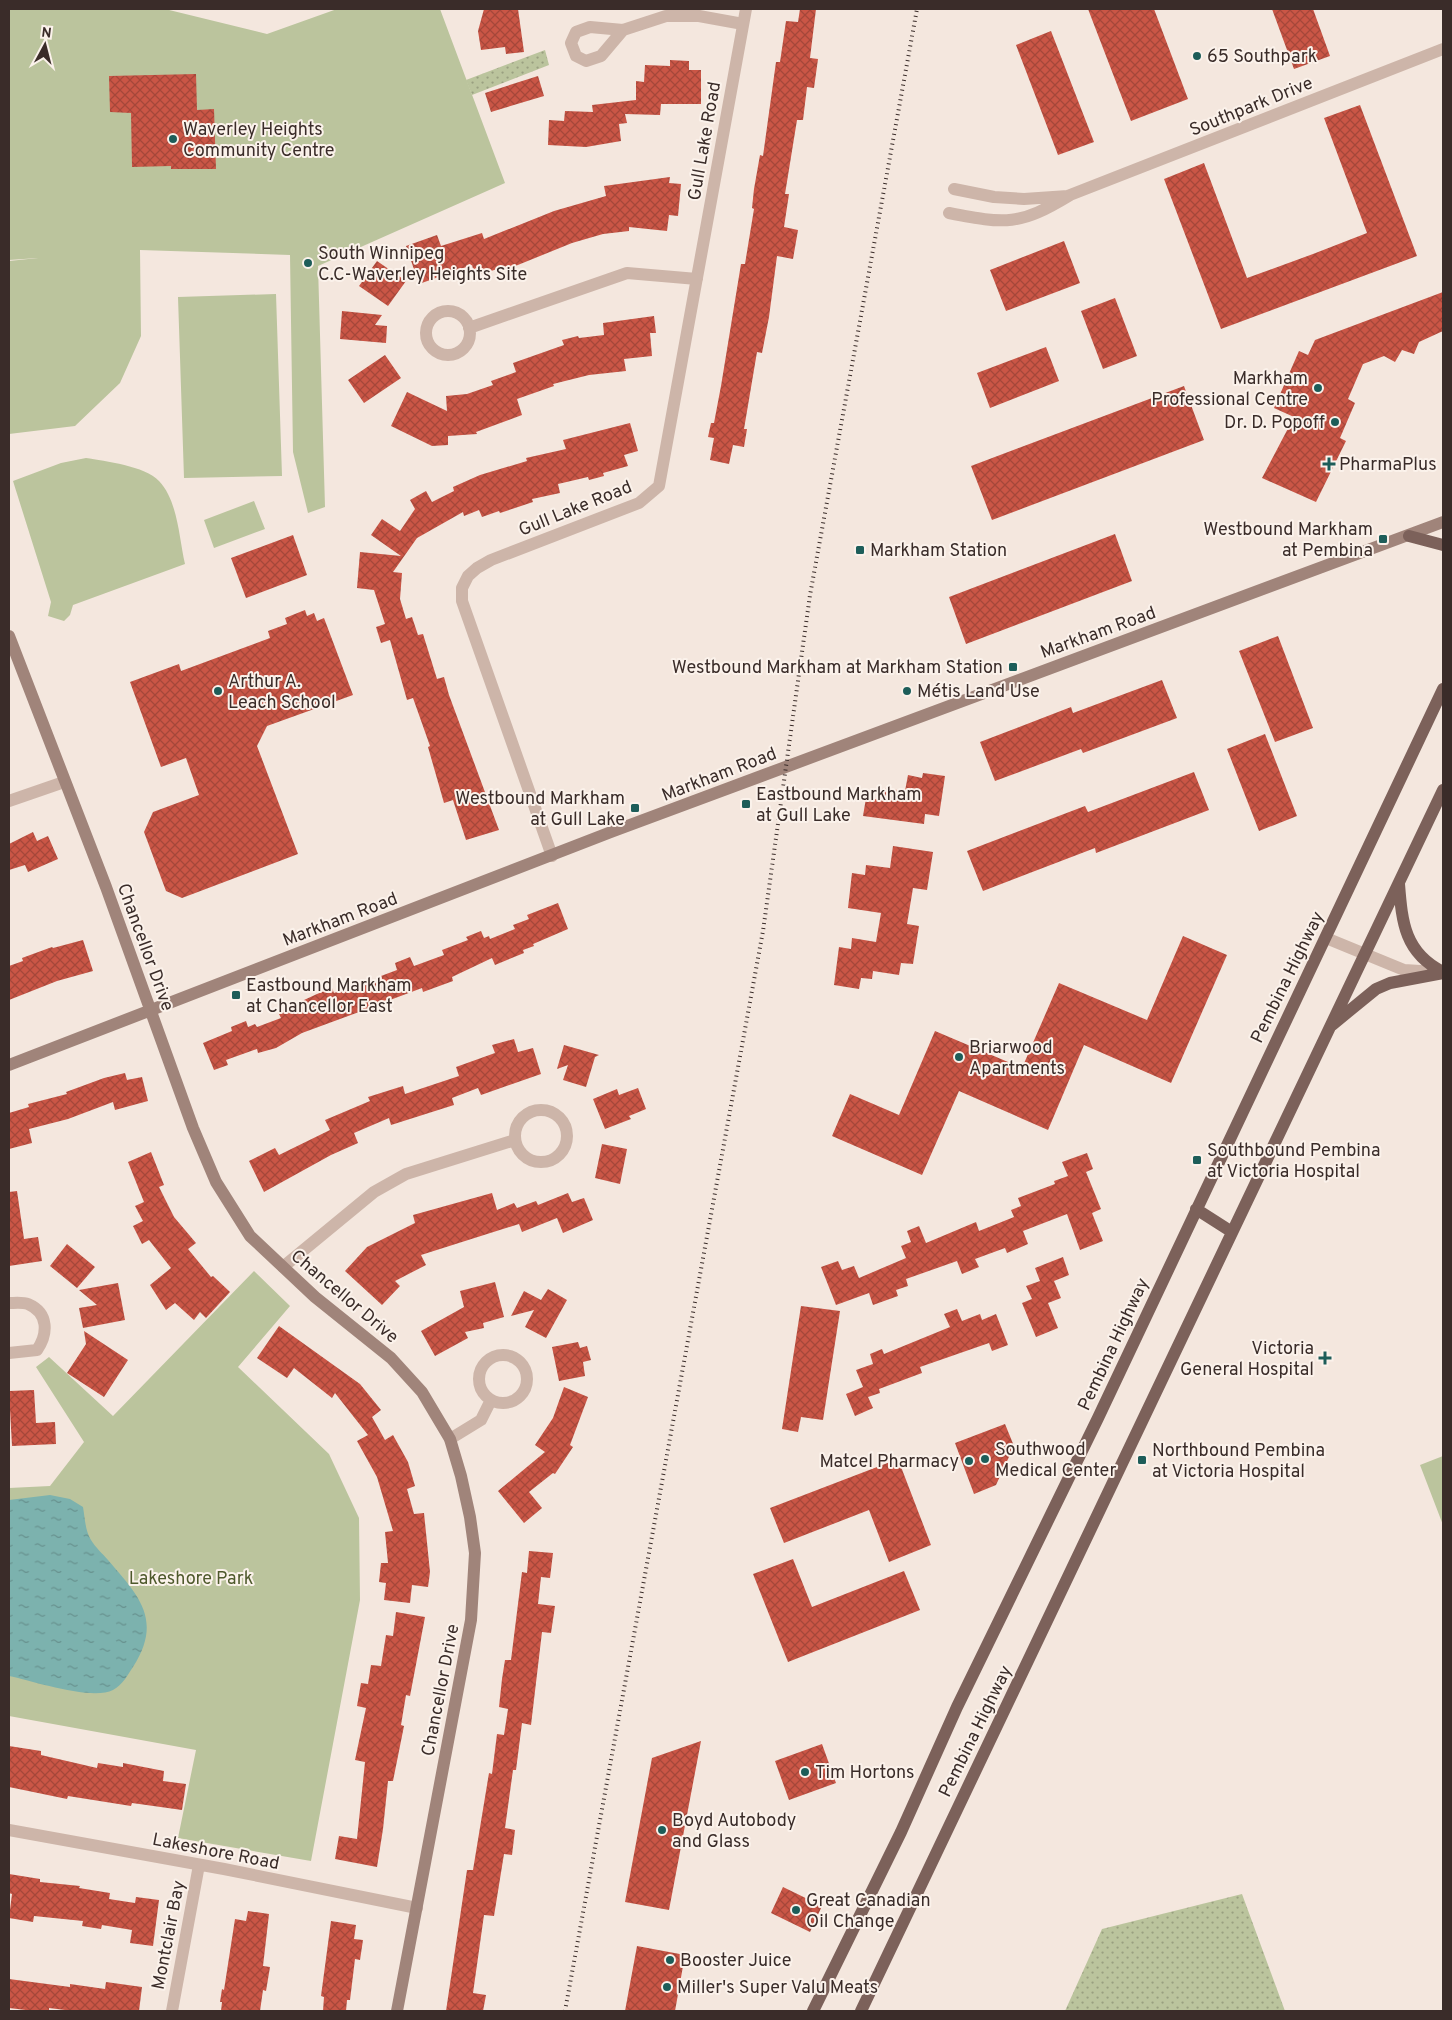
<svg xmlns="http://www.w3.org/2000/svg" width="1452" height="2020" viewBox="0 0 1452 2020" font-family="Overpass,sans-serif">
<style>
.grass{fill:url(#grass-dots)}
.park{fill:#bbc49d}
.water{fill:url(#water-ripples)}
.building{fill:url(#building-cross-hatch)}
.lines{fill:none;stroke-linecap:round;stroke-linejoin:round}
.street{stroke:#cdb5a9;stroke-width:12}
.secondary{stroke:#a0847a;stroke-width:12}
.primary{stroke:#7c615a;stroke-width:12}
.rail{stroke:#3a2c29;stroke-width:4;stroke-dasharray:1 4;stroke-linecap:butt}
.poi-dot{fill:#1d5d59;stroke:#fbf2eb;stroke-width:2}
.labels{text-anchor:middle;stroke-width:4;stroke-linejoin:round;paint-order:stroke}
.poi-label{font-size:18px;fill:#3a2c29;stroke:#fbf2eb;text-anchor:start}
.street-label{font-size:18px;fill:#3a2c29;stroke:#fbf2eb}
.park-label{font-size:18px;fill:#4e592c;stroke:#fbf2eb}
</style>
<defs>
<pattern id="grass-dots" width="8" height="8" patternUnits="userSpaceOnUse" patternTransform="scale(1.25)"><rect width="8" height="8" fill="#bbc49d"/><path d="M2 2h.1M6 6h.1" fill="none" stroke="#999f80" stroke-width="1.8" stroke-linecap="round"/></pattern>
<pattern id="water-ripples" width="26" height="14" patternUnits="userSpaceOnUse" patternTransform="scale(1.25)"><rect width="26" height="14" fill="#7cb2ae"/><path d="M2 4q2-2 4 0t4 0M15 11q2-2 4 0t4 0" fill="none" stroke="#67918e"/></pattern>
<pattern id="building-cross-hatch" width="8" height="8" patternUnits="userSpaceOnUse" patternTransform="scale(1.25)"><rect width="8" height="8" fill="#ca5646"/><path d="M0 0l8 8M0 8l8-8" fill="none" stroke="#a5473a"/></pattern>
</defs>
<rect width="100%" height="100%" fill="#f4e7de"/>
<!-- grass -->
<path class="grass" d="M545 50 549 65 472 95 466 80Z
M1242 1894 1285 2011H1065L1102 1929Z"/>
<!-- park -->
<path class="park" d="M9 9H165L267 34 337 9H440L505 183 318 266 325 507 308 513 293 452 290 255 140 250 141 336 120 383 75 426 9 434V261L38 258 9 260Z
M276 294 282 476 184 478 178 297Z
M86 458C105 461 145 466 159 481 178 501 179 538 185 564L73 605 70 615 64 621 48 616 51 602 13 481 61 463Z
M254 501 265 529 214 548 204 520Z
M254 1271 290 1306 238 1367 329 1454 359 1518 360 1600 311 1861 178 1838 196 1750 9 1716V1488L50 1486 84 1442 36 1367 49 1357 113 1416Z
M1443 1456V1525L1420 1465Z"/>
<!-- water -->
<path class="water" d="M50 1495 70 1499 83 1507C85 1518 85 1530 91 1540 95 1547 103 1554 108 1560 139 1596 163 1620 133 1667 127 1676 123 1684 113 1690 92 1701 33 1681 9 1676V1500Z"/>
<!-- building -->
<path class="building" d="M484 9H518L524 52 506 54 505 47 481 50 478 31Z
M800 9H816L810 58 818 59 814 88 807 87 803 120H797L785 194H789L784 227 798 230 793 259 777 256 769 317 762 353 757 352 744 429H747L744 447 733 445 729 464 710 460 714 438 708 437 711 423H714L721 386 741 264H745L754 209 752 208 754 189 760 155 763 156 776 62H780L786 21 798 22Z
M1088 9H1154L1188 99 1131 121Z
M1272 9H1313L1330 56 1294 69Z
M1051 31 1094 142 1058 155 1016 45Z
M670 60 689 61V70H701V104H661L660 115 625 114 627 123 619 124 621 141 586 147 548 145 549 120 564 121 565 111 593 112 592 105 636 100V81L644 82 645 65 670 66Z
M196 74 197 110 214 109 216 169H171V166L132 167 131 113 110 112 109 76Z
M538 76 544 96 491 112 485 93Z
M1360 105 1417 256 1221 329 1164 179 1204 163 1247 278 1313 254 1367 233 1324 118Z
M670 177 669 183 681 184 678 216 669 215 667 231 629 227V231L603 234 572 243 508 269 507 266 475 276 472 265 419 284 406 246 437 235 441 246 482 233 484 239 554 211 606 196 604 186Z
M1064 241 1080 283 1006 311 990 270Z
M377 261 406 281 388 306 359 286Z
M1443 292V331L1419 342 1414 354 1402 350 1395 362 1384 356 1363 364 1348 399 1355 403 1340 438 1346 441 1316 502 1262 478 1294 417 1274 408 1299 351 1308 355 1315 340Z
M1115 298 1137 356 1103 369 1081 311Z
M342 311 382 315 375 325 387 326 386 343 340 339Z
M654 316 656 333H650L652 356 624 359 626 371 589 375 553 384 554 386 517 399 522 415 476 432 477 434 448 436V445L432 446 391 426 407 392 447 411 446 396 467 394 493 385 491 381 516 372 513 363 564 345 562 340 578 336 579 338 604 335 603 323Z
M1046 347 1059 381 990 408 977 373Z
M385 355 401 378 364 403 348 380Z
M1184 386 1204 440 992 520 971 466Z
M630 423 638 451 624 455 628 466 603 473 604 476 589 480 588 477 558 484 560 493 532 499 533 502 500 513 499 511 482 517 479 510 464 516 463 512 417 538 393 572 402 573 400 599 406 619 412 617 418 635 423 634 437 679 444 677 449 695 499 830 466 840 453 800 444 803 428 747 430 746 413 698 407 700 390 640 381 643 376 627 385 624 374 590 357 588 360 552 401 556 371 535 382 519 400 531 415 509 410 500 426 491 432 502 454 491 453 487 480 475 527 461 526 458 566 449 563 440Z
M1115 534 1132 581 966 644 949 597Z
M293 535 307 575 246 598 231 558Z
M305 610 307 616 314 613 317 621 324 618 353 695 267 726 257 746 298 854 182 898 166 891 144 832 153 812 199 795 186 758 161 767 130 682 179 664 181 671 270 638 268 631 287 624 285 618Z
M1278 636 1313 728 1275 742 1239 651Z
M1162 680 1177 718 1083 753 1081 749 995 781 980 742 1071 707 1073 713Z
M1265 734 1297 816 1259 831 1227 749Z
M1194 772 1209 810 1096 853 1095 848 983 891 967 851 1085 806 1088 812Z
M923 773 945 776 939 816 925 814 924 824 863 816 866 798 881 800 882 788 905 791 908 775 922 778Z
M33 832 37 841 48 836 58 859 28 872 25 865 9 870V844Z
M893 846 933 852 927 890 913 888 907 924 919 926 913 964 901 963 899 975 873 971 872 979 861 978 859 989 834 985 839 947 851 949 852 938 876 942 881 913 848 908 852 873 865 875 866 865 890 868Z
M558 903 568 929 533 944 534 946 523 950 524 953 495 965 492 958 452 977 453 981 423 992 422 988 390 1000 391 1002 383 1005 384 1007 368 1013 367 1011 359 1014V1012L302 1033 276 1048 258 1053 257 1049 226 1060 228 1065 214 1070 203 1043 232 1031 231 1027 246 1021 248 1027 255 1024 257 1027 281 1018 278 1012 317 994 332 988 334 993 350 987 358 988 382 979 381 976 397 970 395 963 410 957 414 966 444 955 442 950 468 940 466 937 481 931 484 938 489 936 490 939 515 929 513 925 529 919 527 915Z
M1183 936 1227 955 1171 1083 1084 1045 1048 1130 959 1091 922 1175 832 1136 850 1094 899 1115 935 1031 1022 1068 1059 983 1147 1020Z
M83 940 93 971 57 981 9 1000V966L23 961 22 958 52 947 53 948Z
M514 1039 518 1052 533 1048 541 1074 481 1095 478 1088 452 1098 454 1105 391 1125 389 1118 354 1133 358 1143 331 1155 264 1192 249 1161 275 1148 279 1155 330 1130 325 1120 370 1101 368 1097 403 1086 405 1094 459 1076 456 1067 495 1053 492 1045Z
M564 1045 599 1055 595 1057 586 1087 563 1080 568 1065 557 1069Z
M125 1073 127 1080 142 1077 148 1101 115 1110 113 1102 68 1119 29 1129 32 1143 9 1149V1113L29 1107 28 1104 67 1094 66 1092 104 1078Z
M638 1088 646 1109 629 1116 631 1119 605 1129 593 1099 617 1089 619 1095Z
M602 1144 627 1149 620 1184 595 1178Z
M151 1152 164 1185 159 1187 174 1217 196 1243 188 1249 211 1277 213 1276 230 1292 206 1318 200 1312 194 1320 175 1303 166 1310 150 1285 171 1268 149 1240 142 1244 133 1226 143 1221 135 1206 144 1202 128 1162Z
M1087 1153 1093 1169 1086 1172 1101 1209 1092 1213 1103 1241 1080 1250 1067 1214 1023 1231 1028 1244 1007 1253 1005 1248 975 1259 979 1267 962 1274 957 1261 906 1279 908 1286 896 1290 898 1296 873 1305 869 1293 836 1305 821 1267 838 1261 842 1270 854 1266 859 1278 906 1258 901 1246 911 1242 907 1231 919 1226 926 1243 976 1222 979 1231 1014 1217 1011 1210 1021 1206 1018 1198 1055 1184 1054 1181 1068 1176 1062 1162Z
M17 1191 24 1239 38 1237 42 1261 9 1266V1192Z
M492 1193 497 1210 514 1203 517 1208 536 1201 538 1205 568 1193 572 1202 584 1198 593 1220 563 1233 557 1218 522 1232 519 1224 421 1255 426 1265 395 1281 400 1286 382 1305 345 1271 367 1247 415 1223 413 1215Z
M67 1244 95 1267 77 1288 50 1266Z
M1063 1257 1069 1275 1054 1281 1061 1298 1048 1303 1058 1328 1036 1337 1022 1303 1032 1299 1026 1286 1040 1281 1035 1268Z
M495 1282 504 1317 483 1323 484 1328 465 1332 468 1338 435 1356 421 1331 464 1307 460 1291Z
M118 1283 125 1320 83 1328 79 1308 97 1305 79 1290Z
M548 1289 567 1300 546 1338 525 1327 534 1310 511 1316 524 1291 541 1300Z
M801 1306 840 1311 823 1420 801 1417 798 1432 782 1429Z
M957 1309 962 1321 980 1314 982 1320 996 1314 1008 1345 992 1351 989 1343 920 1367 922 1373 879 1389 880 1393 868 1397 873 1408 855 1416 846 1394 863 1387 856 1370 873 1364 870 1354 882 1349 884 1354 950 1327 944 1314Z
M279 1326 360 1384 381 1410 372 1417 385 1440 393 1435 408 1462 415 1486 407 1489 414 1514 424 1513 430 1572 428 1587 412 1585 410 1603 384 1600 386 1583 379 1582 381 1563H388L385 1532 393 1531 377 1477 357 1441 368 1435 335 1393 332 1398 294 1368 287 1378 257 1358Z
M84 1331 128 1360 104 1397 67 1373 86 1344Z
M578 1342 580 1348 587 1346 591 1360 583 1362 585 1376 559 1381 552 1347Z
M564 1387 588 1397 570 1445 573 1447 555 1474 553 1473 529 1492 542 1508 524 1523 498 1491 545 1452 535 1445 553 1418Z
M34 1390 36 1423 55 1422 56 1444 12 1446 9 1391Z
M1005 1424 1014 1446 996 1485 974 1494 955 1443Z
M898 1459 931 1545 889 1562 869 1510 784 1543 770 1508Z
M529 1551 553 1553 550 1578 541 1577 538 1604 555 1606 551 1633 542 1632 531 1725 522 1723 516 1770H513L505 1828 515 1830 512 1855 504 1854 494 1916 484 1915 473 1993 486 1995 483 2011H446L467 1870H473L489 1773 492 1774 497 1734 504 1735 508 1709 499 1707 502 1679 505 1660H511L522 1572 527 1573Z
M793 1559 812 1607 904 1571 920 1610 788 1662 753 1574Z
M396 1612 425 1617 410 1696 406 1695 401 1725 404 1726 393 1781H388L383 1829 377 1867 335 1859 339 1836 357 1839 365 1762 355 1760 366 1708 357 1706 361 1683 368 1684 371 1665 381 1666 386 1635 393 1636Z
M701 1741 669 1910 625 1902 652 1758Z
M822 1744 836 1783 789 1800 775 1761Z
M9 1746 41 1751V1755L97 1768 98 1763 123 1767V1763L164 1771 163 1781 186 1784 182 1810 132 1803 131 1806 68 1796 67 1799 9 1787Z
M9 1874 40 1879V1882L80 1886 79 1888 110 1893 109 1899 135 1903 136 1897 159 1900 153 1946 130 1943 132 1930 102 1925 101 1929 82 1926 83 1921 34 1916 33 1922 9 1918 12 1894 9 1893Z
M783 1887 822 1906 810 1932 771 1913Z
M248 1911 269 1914 263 1966 270 1967 266 1991 263 1990 260 2011H221L222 2002H220L222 1989 224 1990 235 1919 246 1921Z
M331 1921 356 1925 354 1939 363 1940 360 1960 355 1959 350 2000H347L346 2011H323L324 1997 321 1996Z
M637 1946 685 1955 675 2011H625Z
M9 1979 70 1987V1984L105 1989 106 1982 142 1987 139 2011H73L49 2008V2011H34L9 2008Z"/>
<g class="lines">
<!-- street -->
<path class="street" d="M590 27 623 30 601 56 586 61 576 56 571 43 576 32Z
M623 30 666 16H699L743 24
M954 189 994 197 1024 199 1068 196
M949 213C1006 224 1019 226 1070 195L1443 49
M426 333a22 22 0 1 1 44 0a22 22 0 1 1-44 0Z
M469 328 627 273 697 279
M9 801 64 782
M552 856 462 601V588L468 576 477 568 491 560 639 503 659 486 746 9
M1326 938 1404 970 1436 972
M515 1136a26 26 0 1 1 52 0a26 26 0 1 1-52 0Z
M283 1267 374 1192 406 1174 515 1140
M9 1303C14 1303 23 1302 28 1304 49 1313 48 1334 37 1350L9 1353
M479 1379a24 24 0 1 1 48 0a24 24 0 1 1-48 0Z
M450 1439 481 1420 491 1400
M9 1830 224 1869 417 1908
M172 2011 199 1865"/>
<!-- secondary -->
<path class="secondary" d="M9 636 106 887 193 1128 216 1182 250 1236 315 1297 391 1358 422 1392 450 1439 461 1476 470 1517 475 1553 471 1620 397 2011
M9 1065 611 832 1443 522"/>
<!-- primary -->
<path class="primary" d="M1409 536 1443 545
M1399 884C1402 923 1405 953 1443 972
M1332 1025 1376 989 1390 983 1443 973
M1196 1209 1232 1232
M813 2011 901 1832 957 1707 1098 1418 1443 689
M861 2011 1443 790"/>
<!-- rail -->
<path class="rail" d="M565 2011 763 931 810 595 917 9"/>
</g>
<!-- markers -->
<g class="poi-dot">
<circle cx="1197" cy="56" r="5"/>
<circle cx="173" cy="139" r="5"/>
<circle cx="308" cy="263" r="5"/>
<circle cx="1318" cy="388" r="5"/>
<circle cx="1335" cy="422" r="5"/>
<path d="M1326.5 456.5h5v5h5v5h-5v5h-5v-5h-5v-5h5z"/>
<rect x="1378" y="534" width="10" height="10" rx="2.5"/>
<rect x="855" y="545" width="10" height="10" rx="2.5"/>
<rect x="1008" y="662" width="10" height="10" rx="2.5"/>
<circle cx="218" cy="691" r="5"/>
<circle cx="907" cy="691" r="5"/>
<rect x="741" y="799" width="10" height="10" rx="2.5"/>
<rect x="630" y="803" width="10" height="10" rx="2.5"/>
<rect x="231" y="990" width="10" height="10" rx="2.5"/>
<circle cx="959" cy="1057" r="5"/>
<rect x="1192" y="1155" width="10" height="10" rx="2.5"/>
<path d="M1322.5 1350.5h5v5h5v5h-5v5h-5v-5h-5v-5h5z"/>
<circle cx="985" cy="1459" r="5"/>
<rect x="1137" y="1455" width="10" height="10" rx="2.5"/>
<circle cx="969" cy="1461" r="5"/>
<circle cx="805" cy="1772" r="5"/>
<circle cx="662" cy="1830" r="5"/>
<circle cx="796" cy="1910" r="5"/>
<circle cx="670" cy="1960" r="5"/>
<circle cx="667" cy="1987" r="5"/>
</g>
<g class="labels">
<!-- poi labels -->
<g class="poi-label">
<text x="1207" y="62">65 Southpark</text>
<text x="183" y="135">Waverley Heights<tspan x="183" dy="21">Community Centre</tspan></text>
<text x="318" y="259">South Winnipeg<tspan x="318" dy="21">C.C-Waverley Heights Site</tspan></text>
<text x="1308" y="384" text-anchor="end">Markham<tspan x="1308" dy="21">Professional Centre</tspan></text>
<text x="1325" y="428" text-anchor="end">Dr. D. Popoff</text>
<text x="1339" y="470">PharmaPlus</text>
<text x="1373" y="535" text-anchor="end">Westbound Markham<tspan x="1373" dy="21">at Pembina</tspan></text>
<text x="870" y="556">Markham Station</text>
<text x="1003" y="673" text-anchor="end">Westbound Markham at Markham Station</text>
<text x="228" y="687">Arthur A.<tspan x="228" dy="21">Leach School</tspan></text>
<text x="917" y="697">Métis Land Use</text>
<text x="756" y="800">Eastbound Markham<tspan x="756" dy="21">at Gull Lake</tspan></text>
<text x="625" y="804" text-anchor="end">Westbound Markham<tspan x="625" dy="21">at Gull Lake</tspan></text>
<text x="246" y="991">Eastbound Markham<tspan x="246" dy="21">at Chancellor East</tspan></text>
<text x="969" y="1053">Briarwood<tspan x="969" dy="21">Apartments</tspan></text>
<text x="1207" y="1156">Southbound Pembina<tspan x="1207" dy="21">at Victoria Hospital</tspan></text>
<text x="1314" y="1354" text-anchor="end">Victoria<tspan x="1314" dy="21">General Hospital</tspan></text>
<text x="995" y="1455">Southwood<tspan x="995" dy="21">Medical Center</tspan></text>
<text x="1152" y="1456">Northbound Pembina<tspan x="1152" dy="21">at Victoria Hospital</tspan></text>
<text x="959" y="1467" text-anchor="end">Matcel Pharmacy</text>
<text x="815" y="1778">Tim Hortons</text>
<text x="672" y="1826">Boyd Autobody<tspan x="672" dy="21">and Glass</tspan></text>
<text x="806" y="1906">Great Canadian<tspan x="806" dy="21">Oil Change</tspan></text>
<text x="680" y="1966">Booster Juice</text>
<text x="677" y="1993">Miller's Super Valu Meats</text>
</g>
<!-- street labels -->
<g class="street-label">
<text transform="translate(1251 106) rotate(-22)" y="6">Southpark Drive</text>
<text transform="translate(704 141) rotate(-80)" y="6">Gull Lake Road</text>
<text transform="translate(575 508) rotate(-22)" y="6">Gull Lake Road</text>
<text transform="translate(1098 632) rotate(-20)" y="6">Markham Road</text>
<text transform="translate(719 774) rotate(-21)" y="6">Markham Road</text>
<text transform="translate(340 919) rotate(-21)" y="6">Markham Road</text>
<text transform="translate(146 947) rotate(70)" y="6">Chancellor Drive</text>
<text transform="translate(1287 977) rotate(-64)" y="6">Pembina Highway</text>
<text transform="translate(345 1296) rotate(40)" y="6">Chancellor Drive</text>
<text transform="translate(1113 1344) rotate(-65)" y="6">Pembina Highway</text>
<text transform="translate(440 1690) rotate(-79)" y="6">Chancellor Drive</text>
<text transform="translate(975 1731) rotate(-64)" y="6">Pembina Highway</text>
<text transform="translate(216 1851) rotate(11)" y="6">Lakeshore Road</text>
<text transform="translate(168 1935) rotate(-79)" y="6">Montclair Bay</text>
</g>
<!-- park labels -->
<g class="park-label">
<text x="191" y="1584">Lakeshore Park</text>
</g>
</g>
<!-- border -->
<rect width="1452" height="2020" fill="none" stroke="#3a2c29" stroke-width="20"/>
<!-- north arrow -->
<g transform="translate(45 45) rotate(7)" stroke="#fbf2eb" stroke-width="4" paint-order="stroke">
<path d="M0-4L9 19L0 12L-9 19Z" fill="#3a2c29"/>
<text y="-8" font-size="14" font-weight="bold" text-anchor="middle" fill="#3a2c29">N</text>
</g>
</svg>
